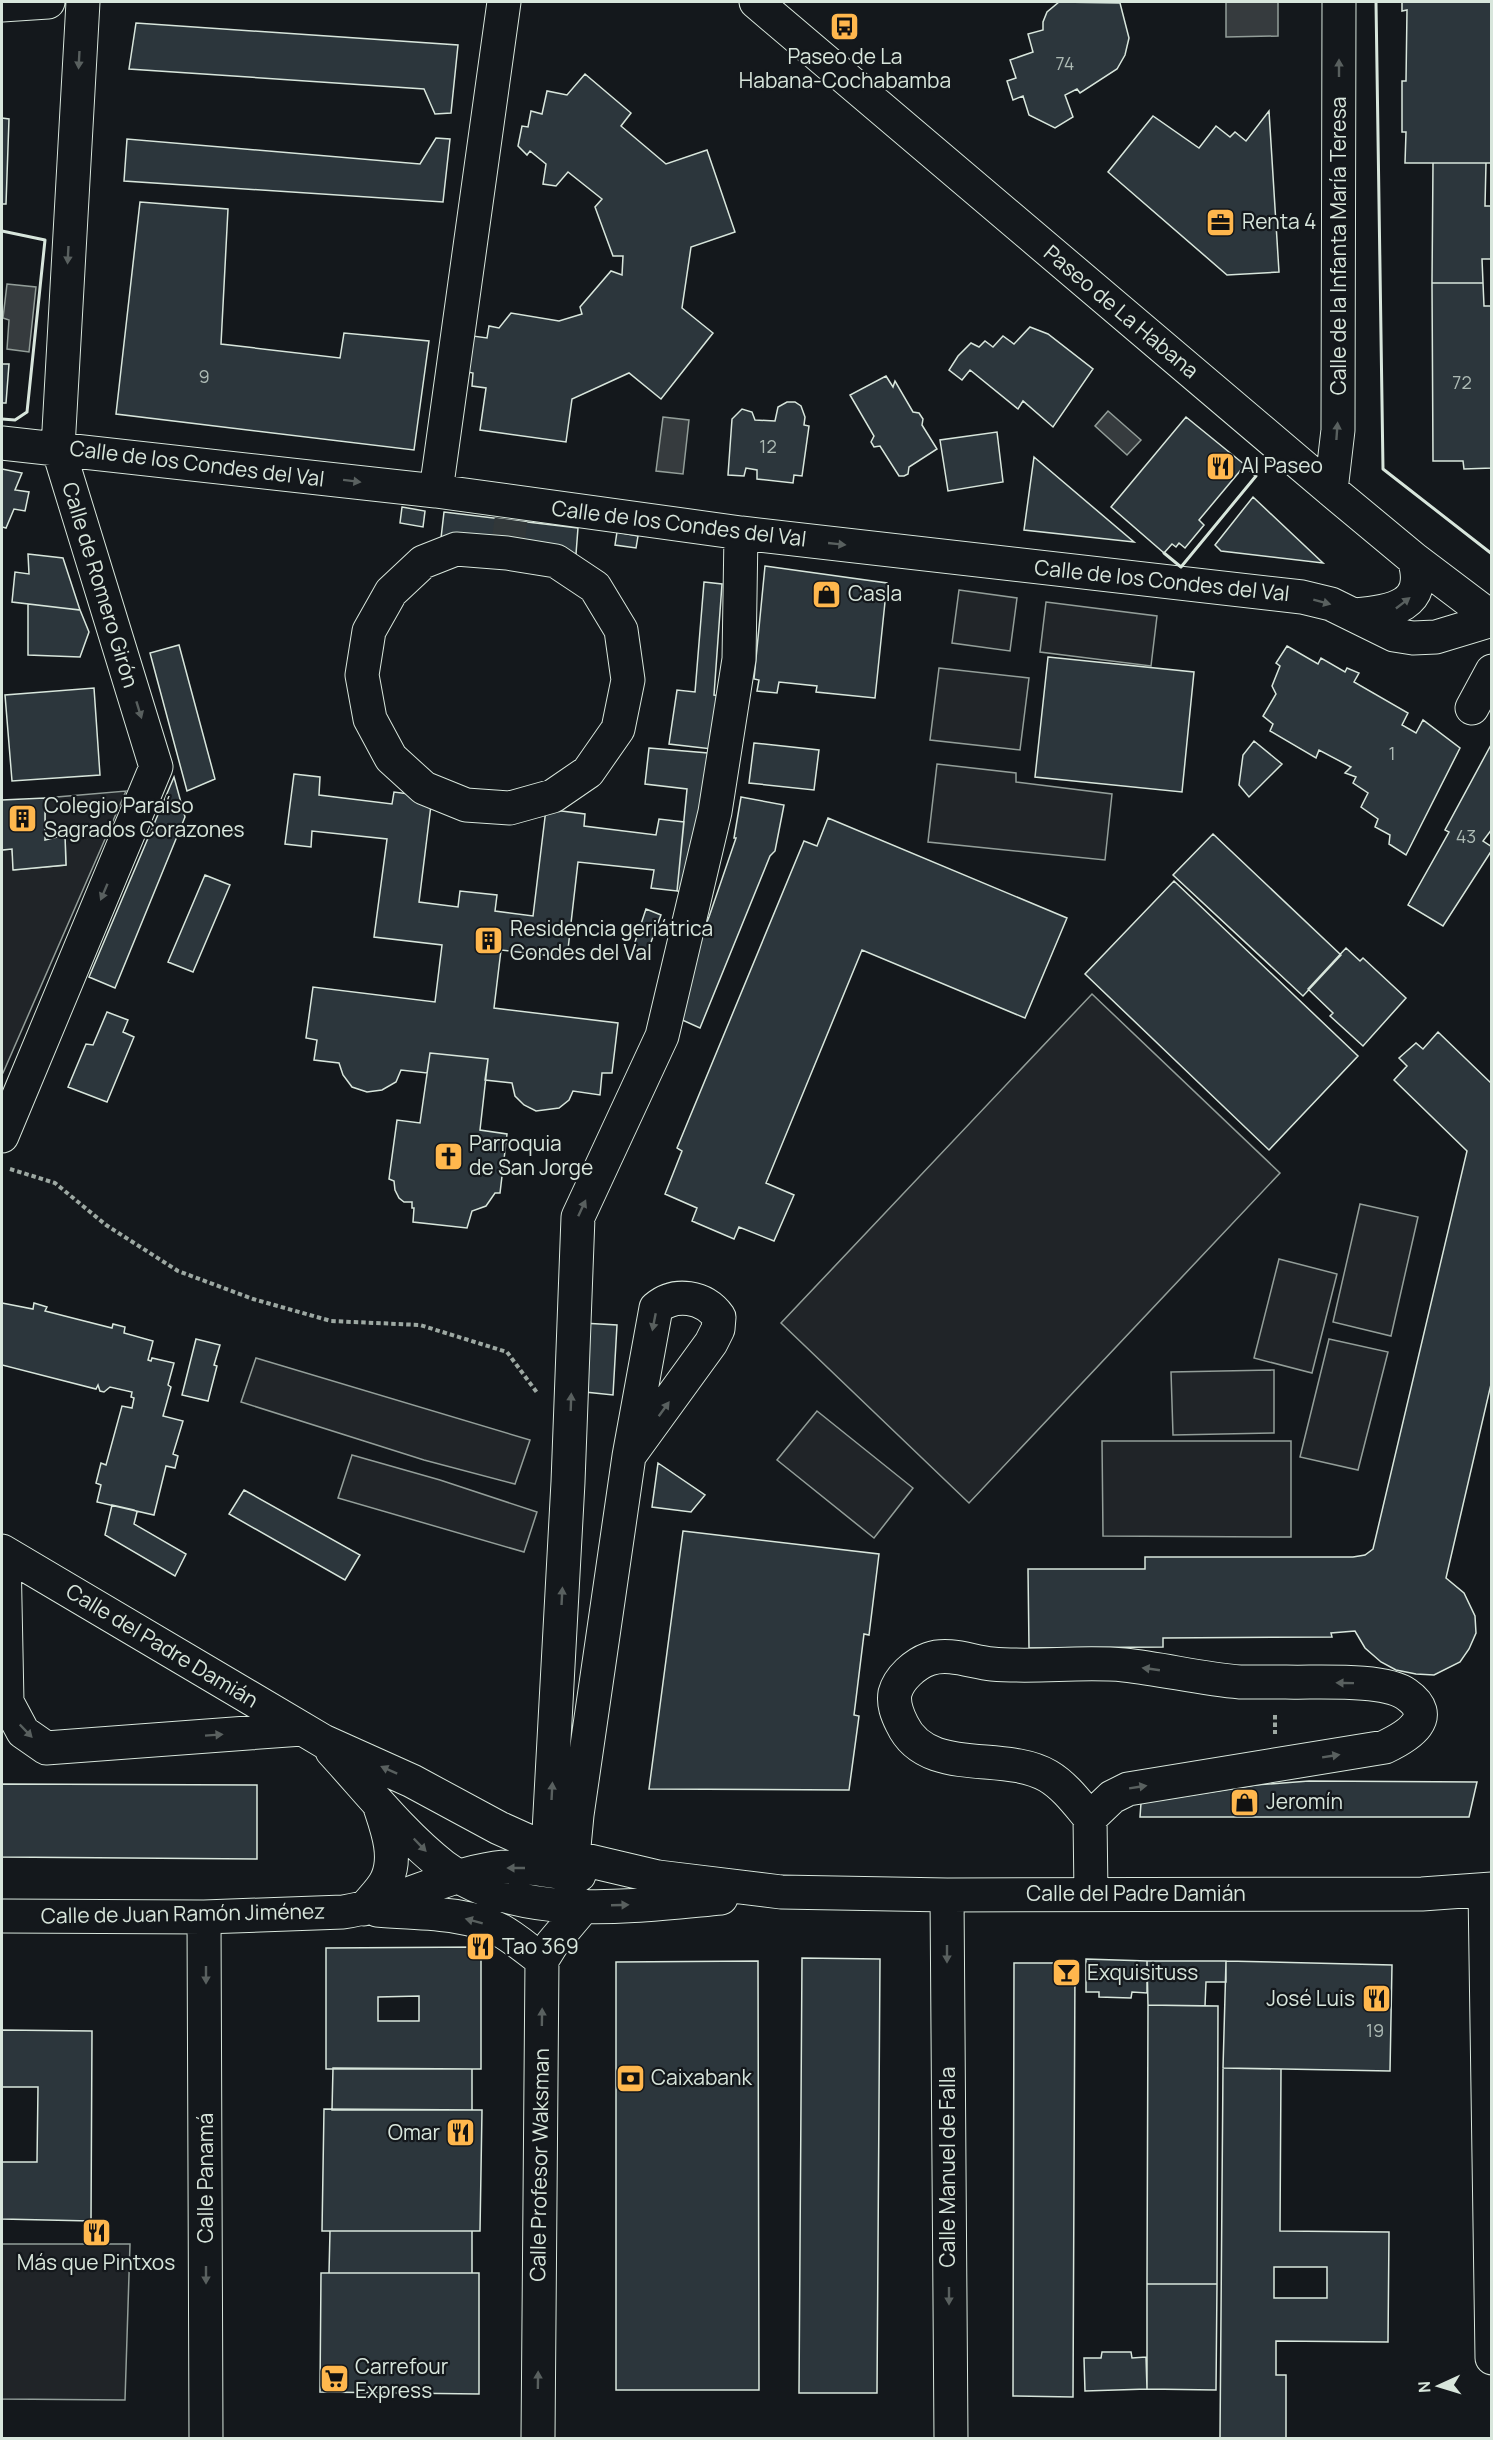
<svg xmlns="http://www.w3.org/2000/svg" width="1493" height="2440" viewBox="0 0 1493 2440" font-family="Manrope,sans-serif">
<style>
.green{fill:#202428;stroke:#939e99;stroke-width:1.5}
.water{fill:#363b3e;stroke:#939e99;stroke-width:1.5}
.building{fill:#2c363c;stroke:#d8e6dc;stroke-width:1.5;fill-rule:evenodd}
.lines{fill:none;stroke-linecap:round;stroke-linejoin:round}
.minor-tunnel{stroke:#313739;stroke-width:33;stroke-dasharray:33 16;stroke-linecap:butt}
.minor-casing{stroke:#d8e6dc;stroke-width:35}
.path{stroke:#9da8a2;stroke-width:4;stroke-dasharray:4.5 3;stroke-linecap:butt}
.minor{stroke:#14181c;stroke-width:33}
.wall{stroke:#d8e6dc;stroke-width:3}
.oneway{fill:#59605f}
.labels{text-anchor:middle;stroke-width:4.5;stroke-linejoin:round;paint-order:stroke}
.number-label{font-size:18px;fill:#adbab4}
.poi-label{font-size:21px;fill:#d8e6dc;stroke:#14181c;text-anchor:start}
.street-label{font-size:21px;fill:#d8e6dc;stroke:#14181c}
</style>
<rect width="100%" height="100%" fill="#14181c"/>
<!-- green -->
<path class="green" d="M959 590 1017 598 1010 651 952 643Z
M1046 602 1157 616 1151 666 1040 652Z
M939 668 1029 678 1020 750 930 740Z
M937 764 1016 773V782L1112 794 1105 860 928 842Z
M126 791 3 1073H2V850L12 849 14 870 66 865 65 836 45 840V798Z
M1092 994 1280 1173 969 1503 781 1323Z
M1360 1204 1418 1217 1391 1336 1333 1322Z
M1279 1259 1337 1274 1312 1373 1254 1358Z
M1329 1339 1388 1352 1358 1470 1300 1457Z
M256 1358 530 1440 515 1484 424 1460 241 1402Z
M1274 1370V1433L1173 1435 1171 1372Z
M817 1411 913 1488 874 1538 777 1460Z
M1102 1441H1291V1537L1103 1536Z
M352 1455 440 1480 537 1512 524 1552 338 1498Z
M2 2244H130L125 2400 2 2399Z"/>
<!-- water -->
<path class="water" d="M1226 2H1278V36L1226 37Z
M7 284 36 287 29 352 7 349 9 320 3 318Z
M1108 411 1141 440 1127 455 1095 426Z
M663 417 689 420 683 474 656 471Z"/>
<!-- building -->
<path class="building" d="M1059 2 1120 3 1129 38 1125 55 1117 69 1080 93 1077 89 1065 95 1073 117 1055 128 1029 115 1023 96 1013 100 1007 81 1016 78 1010 60 1033 52 1028 34 1043 30V22L1047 12Z
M1402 2H1492V163H1405L1406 132H1402V81H1406L1407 10 1402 11Z
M136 23 458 45 451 113 435 114 424 89 129 69Z
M585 74 631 113 621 126 666 164 707 150 735 232 691 247 682 308 713 333 661 399 629 373 572 399 566 442 480 430 486 388 472 386 473 373 468 372 473 336 487 338 489 326 499 328 511 313 559 321 582 314 580 307 611 271 622 275 623 256H613L595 207 602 199 568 172 556 186 543 184 546 164 530 151 527 155 518 146 522 126 528 127 531 111 542 114 547 91 567 95Z
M1269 111 1279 272 1227 275 1108 172 1153 116 1199 148 1216 126 1230 137 1235 132 1246 141Z
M2 118 9 119 6 204H2Z
M436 138 450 139 443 202 124 181 127 139 420 164Z
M1433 163H1486L1485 206H1492V259H1482L1483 283H1432Z
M140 202 228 209 221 344 340 358 344 333 429 341 414 450 116 414Z
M1432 283H1483L1484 306H1492V468L1464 469 1463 461H1433Z
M1030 327 1048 334 1093 369 1053 427 1023 401 1018 409 970 370 962 380 949 370 958 356 971 343 979 347 985 341 993 347 1003 336 1014 344Z
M2 364H9L6 403H2Z
M886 376 893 387 895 381 913 412 919 413 923 419 922 425 937 449 909 467 908 474 904 476H899L880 446 874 447 871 442 874 436 850 395Z
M787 402H795L801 406 805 417 804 425 809 426 802 476 794 475 793 483 757 479V470L746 468 744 476 728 475 732 419 742 409 752 412 755 420 775 421 778 407Z
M1186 417 1245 465 1199 520 1204 525 1185 548 1179 543 1176 547 1172 544 1164 553 1111 507Z
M997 432 1003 482 948 491 940 440Z
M1034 457 1134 542 1024 530Z
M2 469 22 473 15 490 29 492 25 511 14 509 6 528 2 527Z
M1253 497 1323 563 1221 551 1215 545Z
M402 507 425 511 423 527 400 523Z
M444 512 578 528 576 554 441 538Z
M617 532 638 536 636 548 615 545Z
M28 554 63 558 80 610 12 602 15 572 29 574Z
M765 566 887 583 875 698 816 692 817 686 779 682 777 693 757 691 759 680 754 679Z
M704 582 722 584 714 695 720 696 712 749 669 744 677 690 695 692Z
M28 604 80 610 89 632 80 657 28 655Z
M179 645 215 779 187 791 150 653Z
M1287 646 1318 664 1321 658 1345 672 1347 668 1359 673 1354 682 1408 713 1402 725 1416 733 1423 720 1460 748 1406 855 1389 844 1390 835 1375 827 1378 819 1361 807 1368 793 1353 783 1356 777 1345 773 1351 767 1319 750 1316 758 1270 731 1273 724 1263 716 1276 694 1272 686 1280 666 1276 663Z
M1048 657 1194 672 1182 792 1035 777Z
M94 688 100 775 12 781 5 695Z
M1254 741 1282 764 1249 797 1239 785 1243 755Z
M754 743 819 750 814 790 749 783Z
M1492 743V829L1483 841 1492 847V850L1443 926 1408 905 1449 832 1445 830Z
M649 748 708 753 699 893 677 891 687 789 645 784Z
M294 774 320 777 319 795 392 804 394 792 432 797 419 902 458 907 460 891 497 895 495 911 533 916 546 809 585 814 584 826 656 835 659 819 684 822 677 891 651 888 654 870 578 862 567 958 501 950 494 1008 618 1023 612 1073H602L600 1095 573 1091 569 1100 559 1108 536 1111 524 1105 515 1096 512 1083 485 1080 488 1059 430 1053 427 1073 401 1070 396 1082 382 1090 367 1092 352 1087 343 1075 339 1063 314 1060 317 1040 306 1038 313 987 435 1002 442 945 374 937 387 839 312 831 311 847 285 844Z
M174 777 185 817 115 988 89 977Z
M741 797 784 805 775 851 770 856 700 1028 669 1014 709 917 736 838H734Z
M45 798V840L65 835 66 865 13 870 12 849 2 850V800Z
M828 818 1067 918 1025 1018 862 950 766 1183 794 1195 774 1241 739 1227 734 1239 692 1221 697 1208 665 1194 682 1151 677 1148 804 841 817 846Z
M1213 834 1341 955 1303 996 1173 875Z
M205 875 230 885 193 972 168 962Z
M1174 881 1358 1056 1269 1150 1085 974Z
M646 909 661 915 647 953 633 948Z
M1346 948 1360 961 1363 958 1406 998 1363 1046 1330 1016 1333 1013 1308 989Z
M107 1012 128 1020 123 1032 134 1037 107 1102 68 1087 86 1044 93 1045Z
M1438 1032 1492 1084V1380L1446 1578 1464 1593 1475 1616 1476 1633 1469 1649 1460 1662 1434 1675 1416 1674 1396 1670 1381 1662 1365 1648 1355 1631 1331 1633 1332 1637 1163 1638V1647L1029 1648 1028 1569H1145V1557H1353L1365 1555 1373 1549 1467 1151 1394 1080 1407 1066 1399 1058 1416 1043 1423 1049Z
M430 1053 488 1059 480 1130 507 1134 500 1193H495L486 1206 472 1211 467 1228 413 1222 414 1208H412V1202H404L399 1198 395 1190 394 1181 389 1179 397 1120 420 1123Z
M2 1303 33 1309 34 1303 47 1307 45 1311 112 1328 113 1324 125 1327 124 1333 153 1341 148 1360 151 1361 152 1358 174 1363 168 1385 171 1387 163 1416 183 1421 173 1454 178 1456 175 1468 166 1466 154 1515 97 1502 101 1485 96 1483 101 1463 106 1465 122 1406 132 1408 134 1398 131 1397 132 1392 110 1387 104 1392 100 1391 98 1385 96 1389 2 1365Z
M582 1323 617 1325 613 1395 585 1392Z
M196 1339 220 1345 214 1365 217 1366 208 1401 182 1395Z
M658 1463 705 1495 691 1512 652 1507Z
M244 1490 360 1555 345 1580 229 1514Z
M112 1505 134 1510 137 1512 134 1524 186 1554 175 1576 105 1535Z
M683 1531 879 1554 869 1635 864 1634 854 1715 859 1716 849 1790 649 1789Z
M1309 1781 1477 1782 1469 1817H1140L1141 1803 1255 1785Z
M2 1784 257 1785V1859L2 1857Z
M481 1947V2069H326V1948ZM419 1996V2021H378V1997Z
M802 1958 880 1959 877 2393H799Z
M1086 1959 1147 1961V1993L1132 1992 1131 1998 1099 1997V1992H1086Z
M758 1961 759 2390H616V1962Z
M1147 1961H1226V1982H1206L1205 2006 1148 2005Z
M1226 1961 1392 1965 1390 2071 1223 2068Z
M1014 1963H1075L1073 2397 1013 2396Z
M1148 2005 1218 2006 1217 2284H1147Z
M2 2030 92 2031 91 2221 2 2219V2162H37L38 2087H2Z
M333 2068 472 2069V2110H332Z
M1223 2068 1281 2069 1280 2231 1389 2232 1388 2342 1276 2341V2375H1286V2438H1220ZM1274 2267H1327V2298H1274Z
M324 2109 482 2110 480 2231H322Z
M330 2231H472V2273H329Z
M321 2273H479V2394L320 2392Z
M1147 2284H1217L1216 2390 1147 2389Z
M1102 2352H1131L1132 2358 1146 2357 1147 2389 1085 2391 1084 2358H1101Z"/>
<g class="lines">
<!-- minor-tunnel -->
<path class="minor-tunnel" d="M508 542 511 520"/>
<defs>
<path id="minor" d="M756 2 1331 490 1414 559 1492 618
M2 5 48 2
M2 443 436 491 741 533 1302 597 1331 604 1394 635 1413 638 1436 637 1492 620
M1331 490 1338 430 1339 2
M436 491 504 2
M456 549 507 553 556 561 595 587 621 630 628 680 618 729 588 772 553 796 510 808 466 805 424 788 391 758 370 719 362 675 369 631 391 592 423 562Z
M1355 615C1391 612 1429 606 1414 559
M1472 708 1492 671
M2 1136 156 767 58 448 83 2
M2 1551 323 1741 412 1781 499 1828 548 1850 573 1857 658 1877 781 1892 947 1895 1422 1894 1492 1889
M4 1553 7 1702 23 1732 46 1748 302 1729
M332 1751C367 1789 402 1834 443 1866 517 1923 634 1906 721 1898
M1090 1818 1112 1797 1128 1789 1385 1747C1408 1736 1439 1717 1406 1694 1383 1678 1315 1683 1286 1682 1271 1682 1255 1682 1240 1682 1201 1679 1163 1669 1124 1665 1080 1661 1036 1668 992 1664 972 1662 949 1652 929 1659 915 1664 899 1678 895 1693 893 1704 897 1714 902 1724 927 1778 1004 1750 1048 1776 1065 1786 1078 1804 1090 1818L1091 1894
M548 1850 568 1482 578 1217 662 1036 715 812 739 659 741 533
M573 1857 577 1815 629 1456 656 1308C675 1292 704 1296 719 1317L718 1329 711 1343 629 1456
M1485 1890 1492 2358
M947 1895 951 2438
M364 1909C371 1900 383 1889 387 1879 398 1855 386 1826 379 1804
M377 1910C417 1914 464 1911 500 1930 516 1939 528 1950 542 1960
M2 1916 204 1917 343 1912C396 1904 442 1876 495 1868 523 1864 551 1872 579 1875
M204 1917 206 2438
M538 2438 542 1960 552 1944 584 1906"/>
</defs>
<!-- minor casing -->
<use href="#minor" class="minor-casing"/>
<!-- path -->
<path class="path" d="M10 1169 55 1183 106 1225 178 1271 253 1299 331 1321 420 1325 507 1352 538 1394
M1275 1715V1734"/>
<!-- minor -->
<use href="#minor" class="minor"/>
<!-- wall -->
<path class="wall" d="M1376 2 1383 469 1492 554
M2 231 45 240 27 412 15 420 2 419
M1164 553 1181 567 1256 476 1245 465"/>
</g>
<!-- one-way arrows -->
<defs><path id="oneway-solid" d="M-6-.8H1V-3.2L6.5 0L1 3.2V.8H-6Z" transform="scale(1.5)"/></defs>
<g class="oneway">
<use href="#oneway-solid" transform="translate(79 60) rotate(93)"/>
<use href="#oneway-solid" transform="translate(1339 68) rotate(-90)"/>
<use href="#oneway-solid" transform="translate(68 255) rotate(93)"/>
<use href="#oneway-solid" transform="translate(1337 431) rotate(-86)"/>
<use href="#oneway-solid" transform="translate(352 481) rotate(7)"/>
<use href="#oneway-solid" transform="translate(837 544) rotate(6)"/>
<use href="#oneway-solid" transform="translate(1322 602) rotate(15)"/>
<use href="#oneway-solid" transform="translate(1403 603) rotate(-38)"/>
<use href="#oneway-solid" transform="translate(139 710) rotate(73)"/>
<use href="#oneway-solid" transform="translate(104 892) rotate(113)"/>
<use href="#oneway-solid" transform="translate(582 1208) rotate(-65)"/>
<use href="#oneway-solid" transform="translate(654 1322) rotate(101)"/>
<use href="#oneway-solid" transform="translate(571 1402) rotate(-88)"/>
<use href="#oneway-solid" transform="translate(664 1409) rotate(-54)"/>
<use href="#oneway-solid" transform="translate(562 1596) rotate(-87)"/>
<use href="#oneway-solid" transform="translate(1151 1669) rotate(-172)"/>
<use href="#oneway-solid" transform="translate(1345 1683) rotate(-179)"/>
<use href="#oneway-solid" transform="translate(26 1731) rotate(46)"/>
<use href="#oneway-solid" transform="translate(214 1735) rotate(-4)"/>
<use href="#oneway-solid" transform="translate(1331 1756) rotate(-9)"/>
<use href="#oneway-solid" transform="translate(389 1770) rotate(-156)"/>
<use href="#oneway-solid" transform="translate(1138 1787) rotate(-9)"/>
<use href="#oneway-solid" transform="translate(552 1791) rotate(-87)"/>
<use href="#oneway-solid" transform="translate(420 1845) rotate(46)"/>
<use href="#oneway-solid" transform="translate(516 1868) rotate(-180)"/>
<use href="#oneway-solid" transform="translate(620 1905) rotate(-2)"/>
<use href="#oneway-solid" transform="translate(474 1921) rotate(-165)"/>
<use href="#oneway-solid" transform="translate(947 1954) rotate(90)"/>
<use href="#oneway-solid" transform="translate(206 1975) rotate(90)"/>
<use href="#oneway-solid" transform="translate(542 2017) rotate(-89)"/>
<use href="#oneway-solid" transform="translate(206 2275) rotate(90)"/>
<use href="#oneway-solid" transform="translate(949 2296) rotate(90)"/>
<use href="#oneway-solid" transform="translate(538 2380) rotate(-89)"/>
</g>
<!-- icons -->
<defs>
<symbol id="bus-square" viewBox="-11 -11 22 22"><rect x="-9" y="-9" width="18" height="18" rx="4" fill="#ffb74d" stroke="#14181c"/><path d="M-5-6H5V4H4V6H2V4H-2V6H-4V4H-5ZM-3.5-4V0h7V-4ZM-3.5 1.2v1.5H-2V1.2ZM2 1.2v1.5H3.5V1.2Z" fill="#111"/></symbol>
<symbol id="office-square" viewBox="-11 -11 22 22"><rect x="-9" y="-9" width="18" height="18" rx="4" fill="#ffb74d" stroke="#14181c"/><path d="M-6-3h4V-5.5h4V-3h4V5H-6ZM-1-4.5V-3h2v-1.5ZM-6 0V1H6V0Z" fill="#111"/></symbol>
<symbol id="restaurant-square" viewBox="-11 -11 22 22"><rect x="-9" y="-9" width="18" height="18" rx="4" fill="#ffb74d" stroke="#14181c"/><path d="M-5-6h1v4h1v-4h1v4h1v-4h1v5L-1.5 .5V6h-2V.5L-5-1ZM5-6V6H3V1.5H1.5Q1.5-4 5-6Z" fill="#111"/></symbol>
<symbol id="shop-square" viewBox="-11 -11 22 22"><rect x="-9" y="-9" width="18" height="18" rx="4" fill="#ffb74d" stroke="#14181c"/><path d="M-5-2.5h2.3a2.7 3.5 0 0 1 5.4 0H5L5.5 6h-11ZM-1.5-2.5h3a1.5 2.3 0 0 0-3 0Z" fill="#111"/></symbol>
<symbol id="building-square" viewBox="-11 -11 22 22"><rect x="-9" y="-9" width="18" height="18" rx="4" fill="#ffb74d" stroke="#14181c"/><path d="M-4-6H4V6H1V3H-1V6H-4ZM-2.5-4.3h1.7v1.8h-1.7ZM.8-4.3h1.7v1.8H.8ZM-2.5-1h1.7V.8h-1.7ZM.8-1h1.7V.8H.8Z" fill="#111"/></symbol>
<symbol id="church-square" viewBox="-11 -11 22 22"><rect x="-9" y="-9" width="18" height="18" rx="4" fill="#ffb74d" stroke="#14181c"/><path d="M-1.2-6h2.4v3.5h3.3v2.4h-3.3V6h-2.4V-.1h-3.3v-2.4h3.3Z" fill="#111"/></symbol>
<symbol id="bar-square" viewBox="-11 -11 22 22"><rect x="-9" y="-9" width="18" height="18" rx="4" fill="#ffb74d" stroke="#14181c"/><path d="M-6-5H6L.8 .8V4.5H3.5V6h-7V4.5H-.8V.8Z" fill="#111"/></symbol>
<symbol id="bank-square" viewBox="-11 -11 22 22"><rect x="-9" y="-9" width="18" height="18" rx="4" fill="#ffb74d" stroke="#14181c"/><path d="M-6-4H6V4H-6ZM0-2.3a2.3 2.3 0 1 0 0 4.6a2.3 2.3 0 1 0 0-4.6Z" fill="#111"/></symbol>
<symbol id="supermarket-square" viewBox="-11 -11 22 22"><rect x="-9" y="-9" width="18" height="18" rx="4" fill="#ffb74d" stroke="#14181c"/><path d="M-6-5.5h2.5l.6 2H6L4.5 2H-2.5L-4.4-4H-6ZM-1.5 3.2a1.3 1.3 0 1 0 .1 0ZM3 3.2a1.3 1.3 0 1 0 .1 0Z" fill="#111"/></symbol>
</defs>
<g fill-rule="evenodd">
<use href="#bus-square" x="828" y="10" width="33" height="33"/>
<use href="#office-square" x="1204" y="206" width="33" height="33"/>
<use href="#restaurant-square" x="1204" y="450" width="33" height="33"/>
<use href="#shop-square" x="810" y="578" width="33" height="33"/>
<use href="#building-square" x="6" y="802" width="33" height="33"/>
<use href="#building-square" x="472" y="924" width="33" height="33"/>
<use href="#church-square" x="432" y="1140" width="33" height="33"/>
<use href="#shop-square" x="1228" y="1786" width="33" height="33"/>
<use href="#restaurant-square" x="464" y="1930" width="33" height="33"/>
<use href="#bar-square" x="1050" y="1956" width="33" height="33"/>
<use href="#restaurant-square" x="1360" y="1982" width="33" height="33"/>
<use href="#bank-square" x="614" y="2062" width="33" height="33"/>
<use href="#restaurant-square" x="444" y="2116" width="33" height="33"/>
<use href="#restaurant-square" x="80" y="2216" width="33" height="33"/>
<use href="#supermarket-square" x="318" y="2362" width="33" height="33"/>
</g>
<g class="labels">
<!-- number labels -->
<g class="number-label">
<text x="1065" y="70">74</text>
<text x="204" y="383">9</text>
<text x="1462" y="389">72</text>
<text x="768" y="453">12</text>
<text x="1392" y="760">1</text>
<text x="1466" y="843">43</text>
<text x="1375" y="2037">19</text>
</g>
<!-- poi labels -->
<g class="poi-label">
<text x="845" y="64" text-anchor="middle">Paseo de La<tspan x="845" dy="24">Habana-Cochabamba</tspan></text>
<text x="1242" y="229">Renta 4</text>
<text x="1241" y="473">Al Paseo</text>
<text x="848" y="601">Casla</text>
<text x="44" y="813">Colegio Paraíso<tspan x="44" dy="24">Sagrados Corazones</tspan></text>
<text x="510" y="936">Residencia geriátrica<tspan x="510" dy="24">Condes del Val</tspan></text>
<text x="469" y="1151">Parroquia<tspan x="469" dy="24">de San Jorge</tspan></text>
<text x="1266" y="1809">Jeromín</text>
<text x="502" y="1954">Tao 369</text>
<text x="1087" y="1980">Exquisituss</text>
<text x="1355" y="2006" text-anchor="end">José Luis</text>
<text x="651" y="2085">Caixabank</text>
<text x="440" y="2140" text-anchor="end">Omar</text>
<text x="96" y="2270" text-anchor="middle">Más que Pintxos</text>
<text x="355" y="2374">Carrefour<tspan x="355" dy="24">Express</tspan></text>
</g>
<!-- street labels -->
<g class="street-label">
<text transform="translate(1339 246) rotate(-90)" y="7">Calle de la Infanta María Teresa</text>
<text transform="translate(1121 312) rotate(40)" y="7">Paseo de La Habana</text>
<text transform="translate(197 464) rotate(7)" y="7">Calle de los Condes del Val</text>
<text transform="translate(679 524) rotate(7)" y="7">Calle de los Condes del Val</text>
<text transform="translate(1162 581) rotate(6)" y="7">Calle de los Condes del Val</text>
<text transform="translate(100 585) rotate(73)" y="7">Calle de Romero Girón</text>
<text transform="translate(162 1646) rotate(31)" y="7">Calle del Padre Damián</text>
<text x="1136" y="1901">Calle del Padre Damián</text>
<text transform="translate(183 1914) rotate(-1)" y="7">Calle de Juan Ramón Jiménez</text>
<text transform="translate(540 2165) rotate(-89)" y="7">Calle Profesor Waksman</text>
<text transform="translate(948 2167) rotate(-90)" y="7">Calle Manuel de Falla</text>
<text transform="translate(206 2178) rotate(-90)" y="7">Calle Panamá</text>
</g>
</g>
<!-- border -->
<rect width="1493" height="2440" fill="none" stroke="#d8e6dc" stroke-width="6"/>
<!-- north arrow -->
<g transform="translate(1439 2386) rotate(266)" stroke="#14181c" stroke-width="4.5" paint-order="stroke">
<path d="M0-4.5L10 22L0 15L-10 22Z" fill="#d8e6dc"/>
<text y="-9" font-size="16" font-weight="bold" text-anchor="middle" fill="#d8e6dc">N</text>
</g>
</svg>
